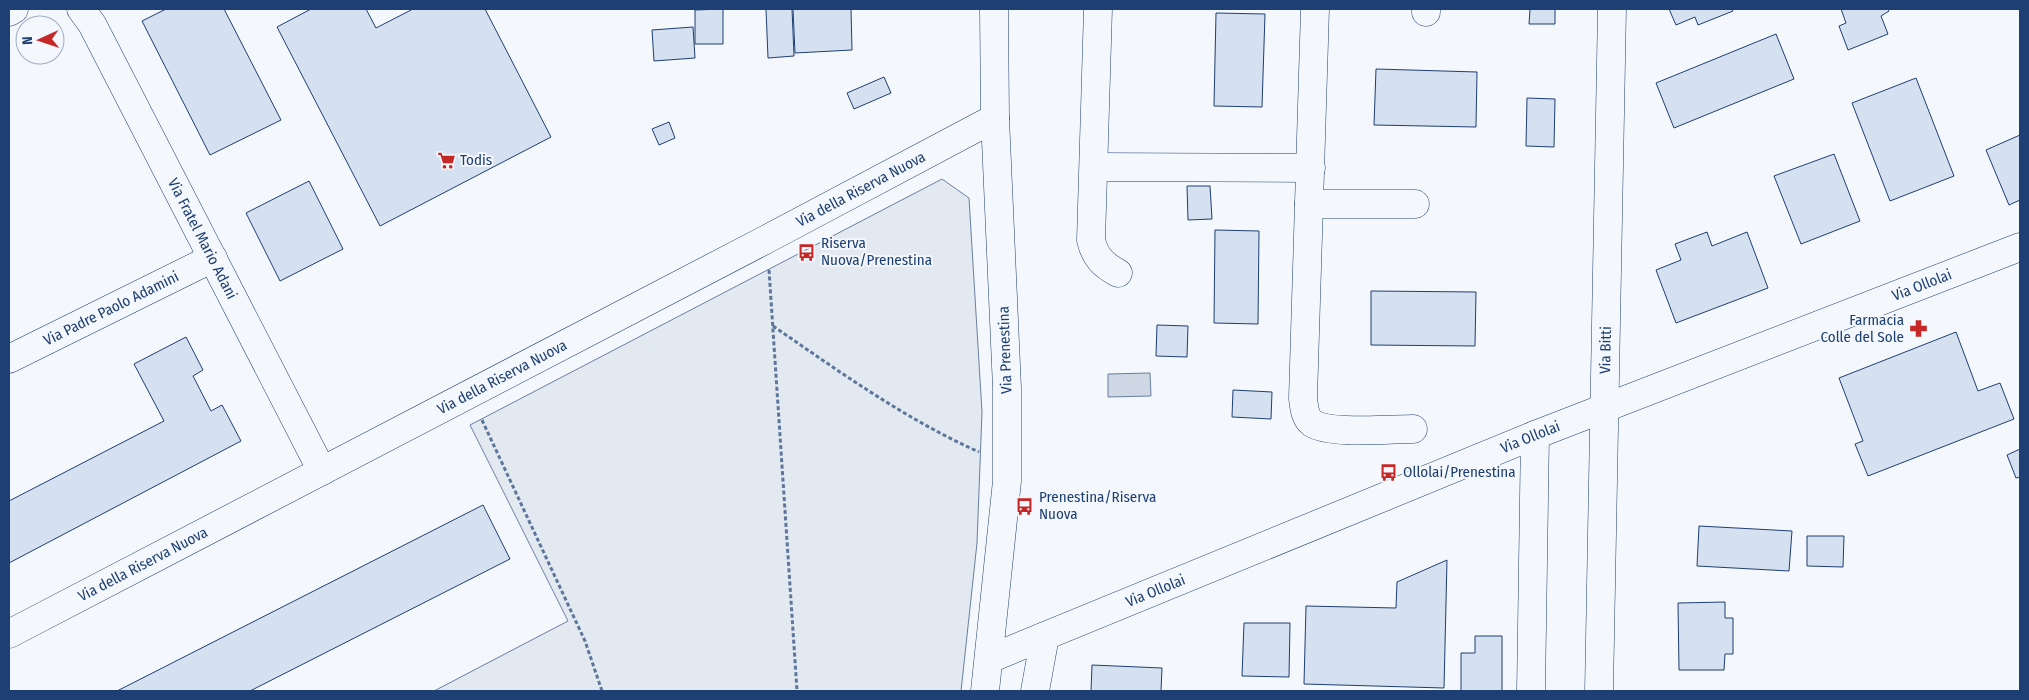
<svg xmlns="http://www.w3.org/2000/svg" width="2029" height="700" viewBox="0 0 2029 700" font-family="'Fira Sans Condensed',sans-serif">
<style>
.green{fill:#e3e9f0;stroke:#687fa3}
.water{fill:#cfd7e4;stroke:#687fa3}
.building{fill:#d5e0f0;stroke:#1d3f73}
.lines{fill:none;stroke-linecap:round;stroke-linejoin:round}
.minor-casing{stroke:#1d3f73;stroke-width:29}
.major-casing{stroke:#1d3f73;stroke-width:29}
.path{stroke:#5e769c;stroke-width:3;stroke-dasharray:4 2.5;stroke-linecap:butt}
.minor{stroke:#f4f7fb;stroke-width:28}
.major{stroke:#f4f7fb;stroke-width:28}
.labels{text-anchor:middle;stroke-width:4;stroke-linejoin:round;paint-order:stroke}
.poi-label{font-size:15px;fill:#1d3f73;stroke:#f4f7fb;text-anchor:start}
.street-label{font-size:15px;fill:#1d3f73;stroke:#f4f7fb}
</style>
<rect width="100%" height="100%" fill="#f4f7fb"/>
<!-- green -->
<path class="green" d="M942 179 969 198 982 412 977 543 961 691H434L568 621 470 425Z"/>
<!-- water -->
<path class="water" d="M1150 373 1151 396 1108 397V374Z"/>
<!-- building -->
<path class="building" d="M166 9H224L281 120 210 155 142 21Z
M311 9H366L376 28 413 9H485L551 137 380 226 277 27Z
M723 9V44H695V10Z
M766 9H792L794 56 768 58Z
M793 9H851L852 50 795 53Z
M1530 9H1555V24H1529Z
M1669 9H1732L1733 11 1698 25 1695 17 1676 25Z
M1841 9H1888L1889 11 1881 16 1888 34 1848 50 1839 26 1846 23Z
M1216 13 1265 14 1262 107 1214 106Z
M693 27 695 58 654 61 652 30Z
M1776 34 1794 79 1674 128 1656 83Z
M1376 69 1477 72 1476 127 1374 125Z
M884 77 891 93 854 109 847 93Z
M1916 78 1954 176 1890 201 1852 103Z
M1527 98 1555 99 1554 147 1526 146Z
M669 122 675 138 659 145 652 129Z
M2020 135V200L2009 205 1986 150Z
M1834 154 1860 221 1801 244 1774 176Z
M309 181 343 249 280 281 246 213Z
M1187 186H1210L1212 219 1188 220Z
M1215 230 1259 231 1258 324 1214 323Z
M1707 232 1712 246 1747 232 1768 288 1676 323 1656 270 1681 260 1675 244Z
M1371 291 1476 292 1475 346 1371 345Z
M1157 325 1188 326 1187 357 1156 356Z
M1956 332 1978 391 2000 383 2014 419 1868 476 1855 444 1863 441 1839 378Z
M186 337 203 370 193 376 211 411 222 405 241 441 9 563V501L164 421 134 364Z
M1233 390 1272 392 1271 419 1232 417Z
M2020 449V477L2016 478 2007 455Z
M483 505 510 559 250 691H117Z
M1699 526 1792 531 1789 571 1697 566Z
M1807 536H1844L1843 567 1807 566Z
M1447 560 1444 688 1304 684 1306 606 1396 608 1397 582Z
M1725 602V618H1733V654H1725L1724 670H1679L1678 603Z
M1244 623H1290L1289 677 1242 676Z
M1475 636H1502V691H1461V653H1475Z
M1092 665 1162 668 1161 691H1091Z"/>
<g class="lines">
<defs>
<g id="minor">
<path id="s1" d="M81 9 92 24 322 471"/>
<path d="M1098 9 1091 240C1095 257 1103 265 1118 273"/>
<path d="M1315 9 1303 398C1304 407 1305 418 1312 423 1330 435 1390 429 1413 429"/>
<path d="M9 12 14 9"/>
<path d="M1426 12V9"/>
<path d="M1094 167 1311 168"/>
<path d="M1309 204H1415"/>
<path id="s2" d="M9 359 213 258"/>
<path id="s3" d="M9 634 767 239 995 118"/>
<path id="s4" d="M989 659 1535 435 2020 247"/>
<path d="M1035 691 1045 636"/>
<path d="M1531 691 1535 435"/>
<path id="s5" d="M1599 691 1612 9"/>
</g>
<path id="major" d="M985 691 1007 481V388L995 118 994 9"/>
</defs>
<!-- minor casing -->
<use href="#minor" class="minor-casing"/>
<!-- major casing -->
<use href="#major" class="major-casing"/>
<!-- path -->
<path class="path" d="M769 270 797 691
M773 326C840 372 905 419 979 452
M482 420 585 641 602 691"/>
<!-- minor -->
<use href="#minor" class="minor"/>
<!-- major -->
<use href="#major" class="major"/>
</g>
<!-- icons -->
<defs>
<symbol id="supermarket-bare" viewBox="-9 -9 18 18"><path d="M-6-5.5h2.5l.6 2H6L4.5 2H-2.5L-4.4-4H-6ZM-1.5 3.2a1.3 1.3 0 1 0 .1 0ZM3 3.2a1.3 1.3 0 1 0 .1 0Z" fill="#c62828" stroke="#f4f7fb" stroke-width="2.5" paint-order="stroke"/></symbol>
<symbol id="bus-bare" viewBox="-9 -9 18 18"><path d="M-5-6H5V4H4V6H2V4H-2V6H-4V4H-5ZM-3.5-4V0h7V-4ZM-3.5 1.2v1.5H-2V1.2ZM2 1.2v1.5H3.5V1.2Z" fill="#c62828" stroke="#f4f7fb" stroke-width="2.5" paint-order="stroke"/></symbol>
<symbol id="pharmacy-bare" viewBox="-9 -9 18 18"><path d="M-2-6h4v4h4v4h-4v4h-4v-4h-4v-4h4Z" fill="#c62828" stroke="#f4f7fb" stroke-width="2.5" paint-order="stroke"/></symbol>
</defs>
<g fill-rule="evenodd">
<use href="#supermarket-bare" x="434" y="148" width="25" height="25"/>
<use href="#bus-bare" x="794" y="240" width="25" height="25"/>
<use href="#pharmacy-bare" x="1906" y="316" width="25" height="25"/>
<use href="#bus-bare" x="1376" y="460" width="25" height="25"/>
<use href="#bus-bare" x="1012" y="494" width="25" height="25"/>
</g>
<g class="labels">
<!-- poi labels -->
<g class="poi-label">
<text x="460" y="165">Todis</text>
<text x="821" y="248">Riserva<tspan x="821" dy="17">Nuova/Prenestina</tspan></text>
<text x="1904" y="325" text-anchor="end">Farmacia<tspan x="1904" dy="17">Colle del Sole</tspan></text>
<text x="1403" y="477">Ollolai/Prenestina</text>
<text x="1039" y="502">Prenestina/Riserva<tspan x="1039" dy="17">Nuova</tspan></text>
</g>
<!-- street labels -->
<g class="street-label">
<text dy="5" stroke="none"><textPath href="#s3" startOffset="961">Via della Riserva Nuova</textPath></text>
<text dy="5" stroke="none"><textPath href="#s1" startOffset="260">Via Fratel Mario Adani</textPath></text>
<text dy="5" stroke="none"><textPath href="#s4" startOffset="1005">Via Ollolai</textPath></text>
<text dy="5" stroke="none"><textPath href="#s2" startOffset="114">Via Padre Paolo Adamini</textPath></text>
<text transform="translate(1005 350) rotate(-92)" y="5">Via Prenestina</text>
<text dy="5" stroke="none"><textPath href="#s5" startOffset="341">Via Bitti</textPath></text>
<text dy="5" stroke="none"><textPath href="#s3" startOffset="556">Via della Riserva Nuova</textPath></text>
<text dy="5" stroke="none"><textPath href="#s4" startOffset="585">Via Ollolai</textPath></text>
<text dy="5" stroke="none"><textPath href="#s3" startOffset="151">Via della Riserva Nuova</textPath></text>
<text dy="5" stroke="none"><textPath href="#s4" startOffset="180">Via Ollolai</textPath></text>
</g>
</g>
<!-- border -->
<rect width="2029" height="700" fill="none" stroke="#1d3f73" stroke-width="20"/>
<!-- north arrow -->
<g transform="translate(40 40) rotate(267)"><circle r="24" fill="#f4f7fb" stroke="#9eadc5"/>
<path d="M0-4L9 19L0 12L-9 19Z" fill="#c62828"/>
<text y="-8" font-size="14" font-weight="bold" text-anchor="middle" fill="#1d3f73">N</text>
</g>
</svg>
